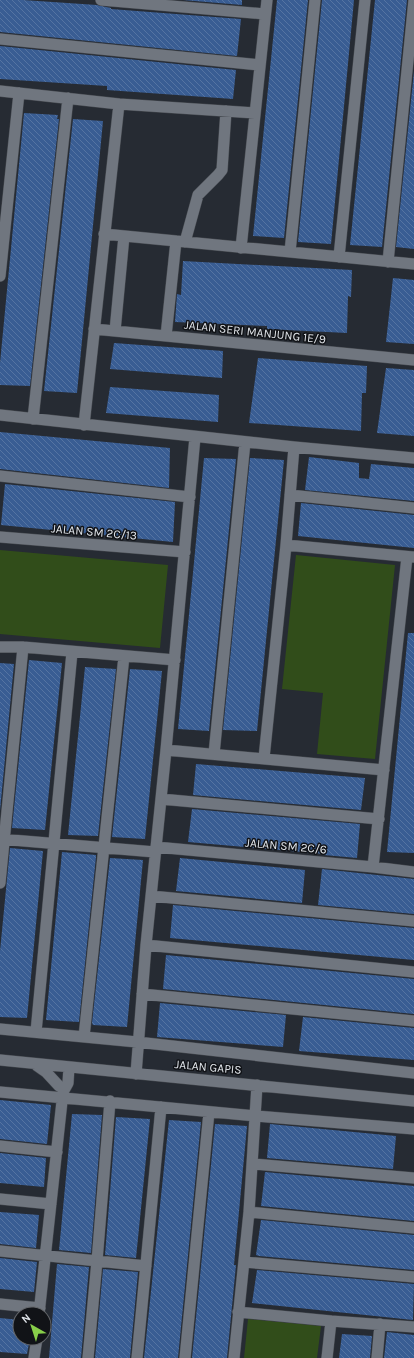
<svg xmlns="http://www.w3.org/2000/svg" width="414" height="1358" viewBox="0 0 414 1358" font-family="Karla,sans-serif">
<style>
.park{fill:#314d1a}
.building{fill:url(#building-back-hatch)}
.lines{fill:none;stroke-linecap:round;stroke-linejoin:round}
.minor-casing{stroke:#464a50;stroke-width:12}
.minor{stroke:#70767f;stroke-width:11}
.labels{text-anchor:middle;stroke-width:3;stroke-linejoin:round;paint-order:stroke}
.street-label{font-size:12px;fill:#e1e5ea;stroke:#111317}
</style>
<defs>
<pattern id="building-back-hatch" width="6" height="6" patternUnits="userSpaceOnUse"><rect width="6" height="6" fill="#395d93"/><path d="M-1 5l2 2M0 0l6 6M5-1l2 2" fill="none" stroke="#5574a2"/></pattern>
</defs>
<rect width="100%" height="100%" fill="#262b33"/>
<!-- park -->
<path class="park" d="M0 550 168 565 160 648 0 634Z
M296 555 395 565 375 759 317 754 323 693 282 689Z
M248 1319 321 1326 317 1358H244Z"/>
<!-- building -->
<path class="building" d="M0 0H23L97 5 111 8V9L241 19 237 56 0 32Z
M183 0H242V5Z
M277 0H308L284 238 253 236Z
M322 0H354L331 244 298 242Z
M375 0H407L382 247 350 245Z
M0 46 236 70 233 99 107 90V86L0 79Z
M414 71V249L396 247Z
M24 113 58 115 57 119H59L30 386 0 385V363Z
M73 119 103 121 77 393 44 391Z
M183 261 352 270 351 297 348 296 347 333 267 329V326L175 322 177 294 181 295Z
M393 278 414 280V344L386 342Z
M114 343 223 351 222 378 110 369Z
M258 358 367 366 366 393H362L361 431 249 423Z
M386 368 414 370V436L377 433Z
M110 387 219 395 218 422 106 413Z
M0 432 170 448 169 488 0 469Z
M309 457 359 463V478L369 479 371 464 414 468V501L305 490Z
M204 458 236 459 209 731 178 729Z
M250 458 284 460 257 731 223 730Z
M5 484 175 502 173 542 1 525Z
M301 503 414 515V548L298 536Z
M408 633H414V853L387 852Z
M29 660 62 663 45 830 12 828Z
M0 663 14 664 0 811Z
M85 667 116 669 98 836 68 835Z
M130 669 162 671 145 839 112 837Z
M196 764 365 778 361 810 193 795Z
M192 809 360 824 357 858 324 855V854L188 842Z
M10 848 43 851 27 1018 0 1017V951Z
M62 852 96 855V857L79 1022 46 1020Z
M110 858 143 860 127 1027 93 1025 92 1023Z
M180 858 305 870 302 903 176 891Z
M322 869 414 879V914L318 905Z
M173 905 414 928V960L170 938Z
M166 955 414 979V1014L163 989Z
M160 1003 286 1015 283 1047 157 1037Z
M303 1017 414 1028V1060L299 1051Z
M0 1100 51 1105 47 1144 0 1139Z
M72 1114 102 1115 91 1253 59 1250Z
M116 1117 150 1119 136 1258 105 1255Z
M169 1120 201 1122 178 1358H144Z
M215 1124 247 1126 234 1265H236L227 1358H192Z
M270 1124 396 1136 393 1169 267 1158Z
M0 1153 46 1158 44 1187 0 1183Z
M265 1172 414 1186V1221L261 1206Z
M0 1212 39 1215 36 1248 0 1244Z
M261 1220 414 1235V1270L259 1256 256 1255Z
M0 1258 37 1262 34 1292 0 1289Z
M57 1264 89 1267 81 1358H49Z
M103 1269 138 1272 130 1358H95Z
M257 1270 414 1284 413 1320 252 1303Z
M0 1318 20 1320V1338H30L27 1354 0 1352Z
M387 1332 414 1335V1358H384Z
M342 1334 372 1336 370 1358H339Z"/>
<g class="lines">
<defs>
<path id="minor" d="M101 0 265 14
M0 39 260 65
M0 91 119 104 255 113
M104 234 414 264
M185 242 198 195 218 175 222 170 226 111
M241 248 267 0
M290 252 315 0
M339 257 365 0
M388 262 414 0
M0 276 19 93
M94 329 414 360
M115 331 124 236
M166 336 176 241
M0 415 294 447 414 458
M33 419 68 98
M84 425 119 104
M0 476 190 497
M290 495 414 508
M0 537 185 552
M286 545 413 557
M0 647H23L175 660
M166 750 384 770
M214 754 245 442
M264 758 286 545 294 447
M161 799 379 819
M0 839 155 852
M156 847 373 867 414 872
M373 867 407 557
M0 883 23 647
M151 896 414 921
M146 945 414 972
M142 994 414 1021
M0 1029 137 1042 414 1073
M36 1032 72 652
M84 1037 124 656
M0 1060 414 1101
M36 1065 46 1072 59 1086
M136 1074 146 945 166 750 195 437
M0 1092 256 1116 414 1129
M0 1146 57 1152
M253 1164 414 1178
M0 1199 51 1204
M249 1212 414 1228
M0 1251 146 1266
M244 1262 414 1277
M0 1304 40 1308
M238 1312 331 1321 414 1327
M39 1314 63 1092 68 1083 69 1067
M34 1358 37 1338
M88 1358 97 1261 110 1101
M137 1358 161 1107
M185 1358 209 1112
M234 1358 249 1212 257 1085
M327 1358 331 1321
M377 1358 380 1324"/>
</defs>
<!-- minor casing -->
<use href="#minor" class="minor-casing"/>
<!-- minor -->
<use href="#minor" class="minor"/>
</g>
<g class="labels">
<!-- street labels -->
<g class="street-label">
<text transform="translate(255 332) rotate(6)" y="4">JALAN SERI MANJUNG 1E/9</text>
<text transform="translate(94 532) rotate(5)" y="4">JALAN SM 2C/13</text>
<text transform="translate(286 846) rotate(5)" y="4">JALAN SM 2C/6</text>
<text transform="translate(208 1067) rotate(5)" y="4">JALAN GAPIS</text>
</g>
</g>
<!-- north arrow -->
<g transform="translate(32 1326) rotate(321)"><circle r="19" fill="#111317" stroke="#64676b"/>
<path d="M0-3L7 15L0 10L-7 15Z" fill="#88cf4a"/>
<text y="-6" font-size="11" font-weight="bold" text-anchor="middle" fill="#e1e5ea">N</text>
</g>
</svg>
